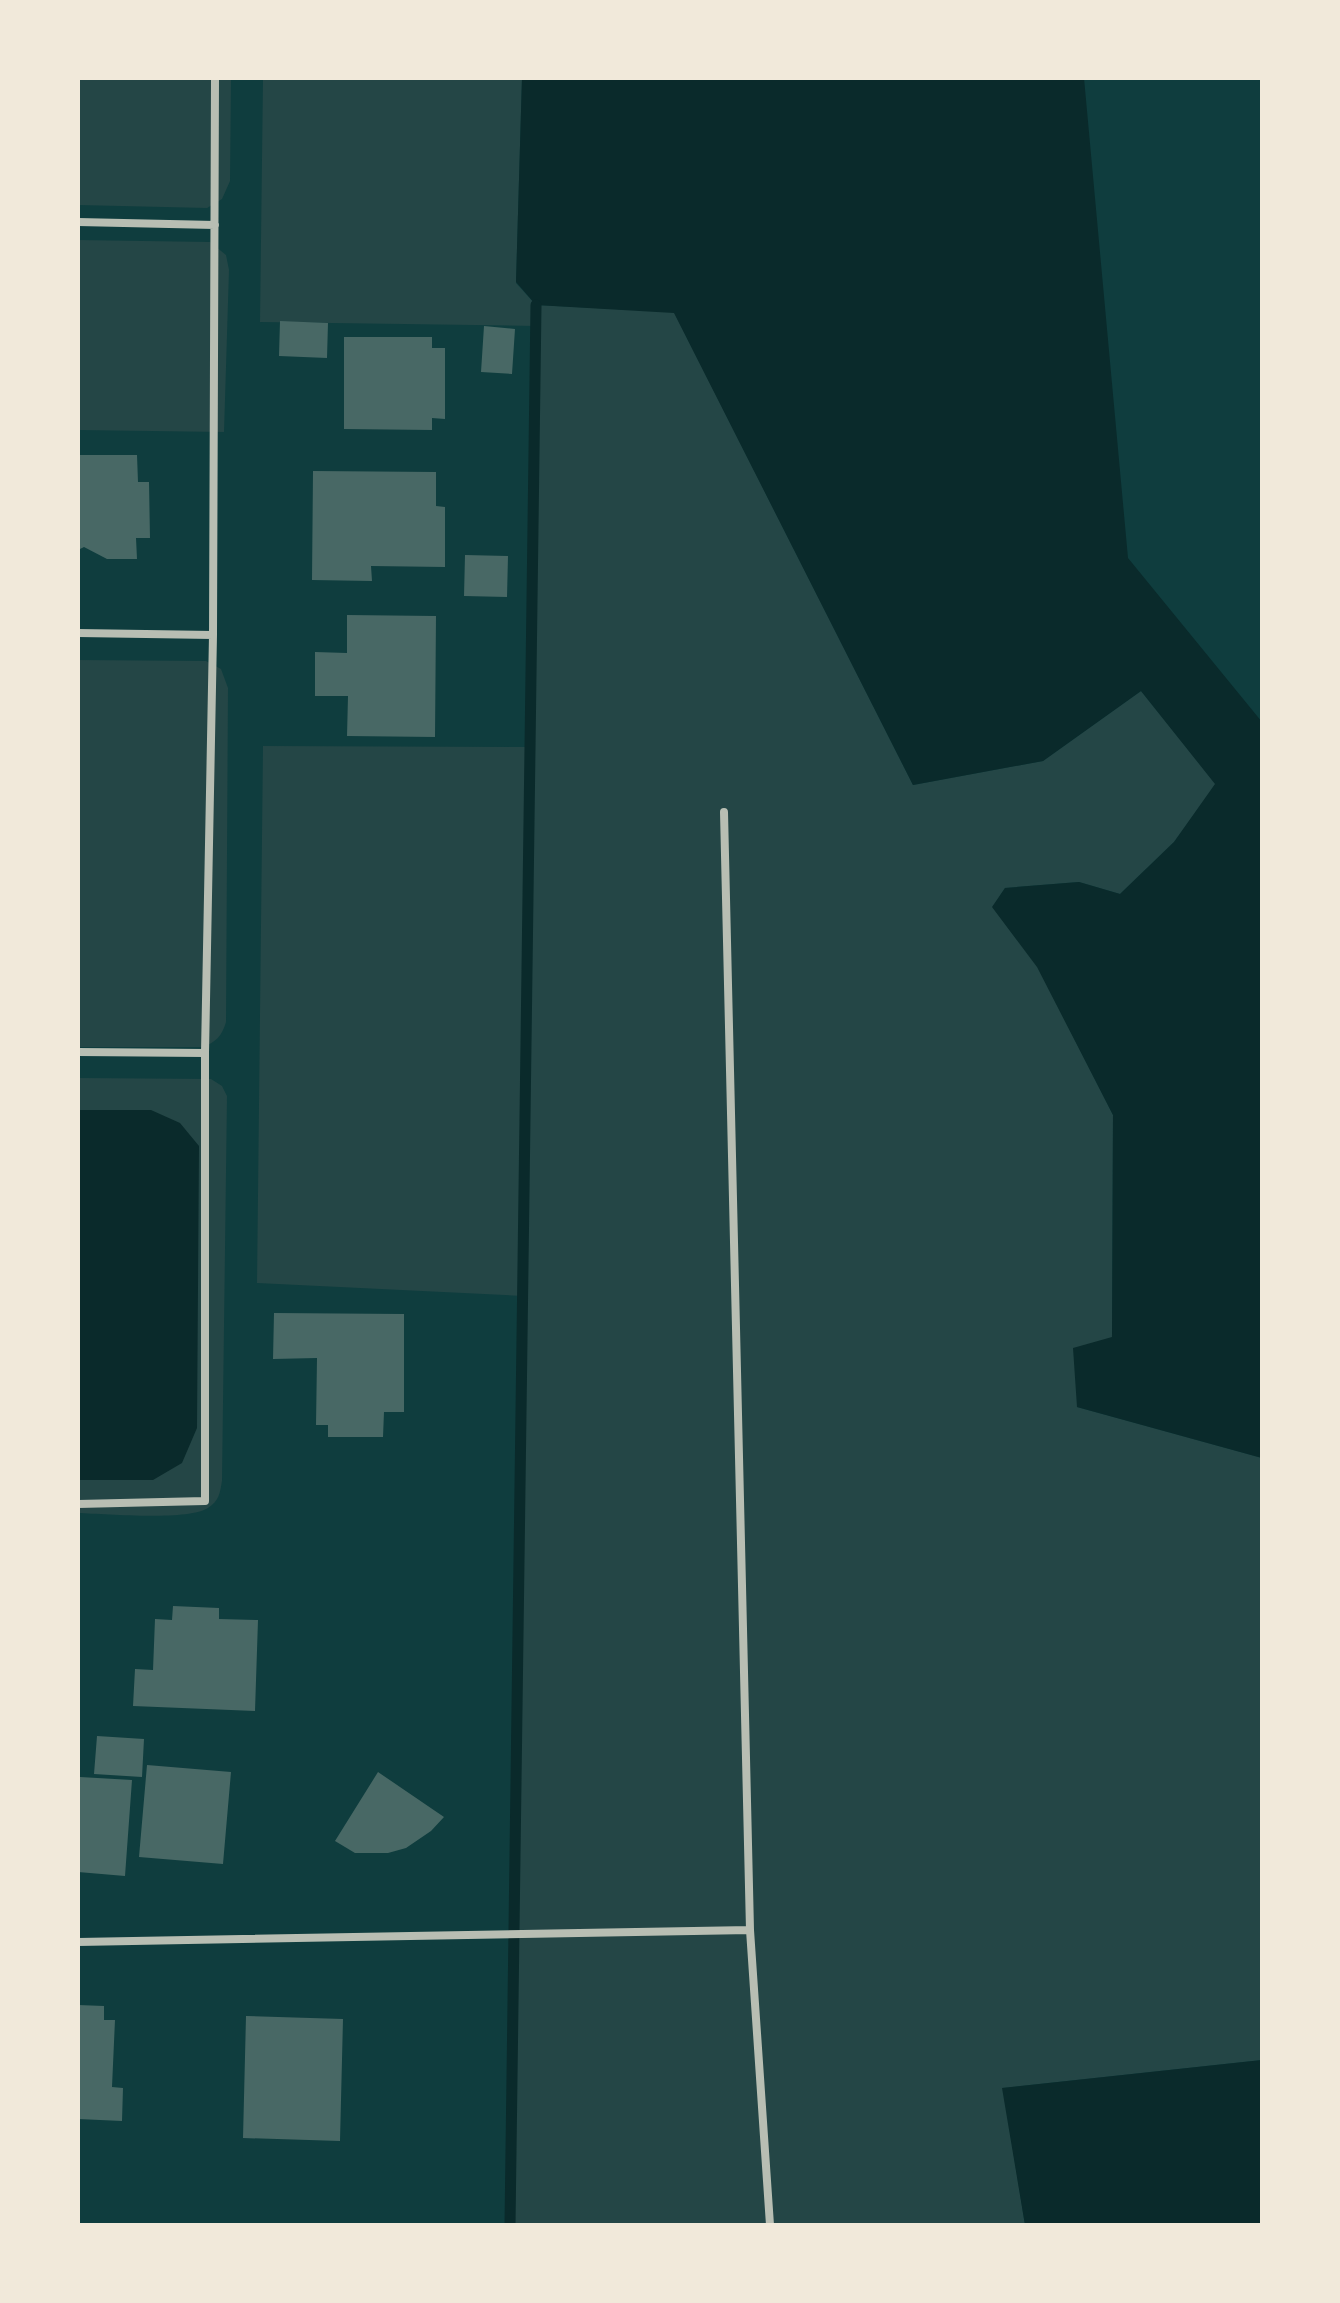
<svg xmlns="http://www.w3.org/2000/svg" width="1340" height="2303" viewBox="0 0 1340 2303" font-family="Helvetica,sans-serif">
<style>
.green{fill:#244646}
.water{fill:#0a2a2b}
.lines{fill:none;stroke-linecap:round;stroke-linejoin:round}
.stream{stroke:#0a2a2b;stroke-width:11}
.building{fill:#486865}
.minor{stroke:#b8beb3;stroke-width:8}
</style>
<rect width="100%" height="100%" fill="#0f3d3e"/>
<!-- green -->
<path class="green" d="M78 78H231L230 181 222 199 207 208 78 205Z
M263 78H522L516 283 536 305 674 312 913 785 1043 761 1141 691 1216 784 1174 842 1120 894 1079 882 1005 888 993 907 1038 967 1113 1115 1112 1337 1077 1407 1262 1458V2060L1003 2088 1025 2225H510L523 1296 257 1283 263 746 530 747 536 326 260 322Z
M78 240 210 242 226 255 229 270 224 432 78 430Z
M78 660 206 661 221 669 228 688 226 1022C222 1036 216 1042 203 1047H78Z
M78 1078 211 1079 222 1086 227 1096 222 1481C220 1493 219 1501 208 1508 188 1521 106 1514 78 1513V1480H153L151 1110H78Z"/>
<!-- water -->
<path class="water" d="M522 78H1084L1128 558 1262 722V1458L1077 1407 1073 1348 1112 1337 1113 1115 1037 967 992 907 1005 888 1079 882 1120 894 1174 842 1215 784 1141 691 1043 761 913 785 674 313 536 305 516 282Z
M78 1110H151L180 1123 199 1146 197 1428 182 1463 153 1480H78Z
M1262 2060V2225H1025L1002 2088Z"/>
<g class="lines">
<!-- stream -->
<path class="stream" d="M510 2225 536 305"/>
</g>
<!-- building -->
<path class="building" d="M280 321 328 323 327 358 279 356Z
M484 326 515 329 512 374 481 372Z
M344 337H432V348H445V419L432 418V430L344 429Z
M78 455H137L138 482H149L150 538H136L137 559H107L84 547 78 550Z
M313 471 436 472V506L445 507V567L371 566 372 581 312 580Z
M465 555 508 556 507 597 464 596Z
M347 615 436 616 435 737 347 736 348 696H315V652L347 653Z
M274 1313 404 1314V1412H384L383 1437H328V1425H316L317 1358 273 1359Z
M173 1606 219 1608V1619L258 1620 255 1711 133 1706 135 1669 153 1670 155 1619 172 1620Z
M97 1736 144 1739 142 1777 94 1774Z
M147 1765 231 1772 223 1864 139 1857Z
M378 1772 444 1817 431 1831 406 1848 388 1853H355L335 1841Z
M80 1777 132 1780 125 1876 78 1872Z
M78 2005 104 2006V2020H115L112 2087 123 2088 122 2121 78 2119Z
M246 2016 343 2019 340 2141 243 2138Z"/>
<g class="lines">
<!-- minor -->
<path class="minor" d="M78 222 215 225
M78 633 213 635
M78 1052 205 1053
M78 1504 205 1501V1053L213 635 215 78
M750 1930 770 2225
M78 1942 750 1930 724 812"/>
</g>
<!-- border -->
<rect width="1340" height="2303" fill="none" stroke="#f1e9da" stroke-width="160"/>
</svg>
